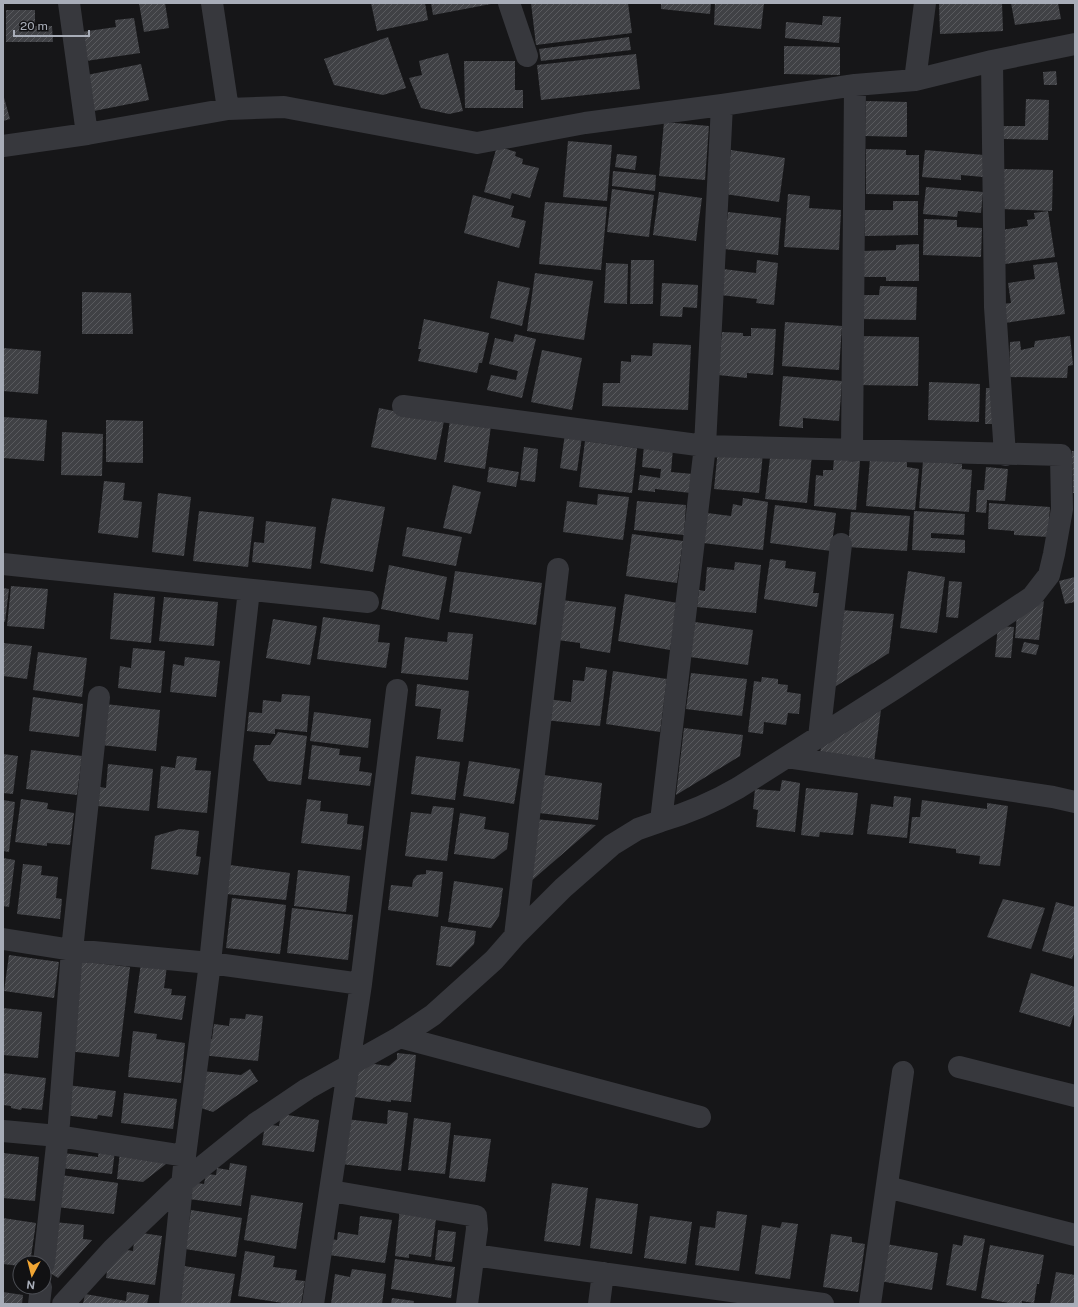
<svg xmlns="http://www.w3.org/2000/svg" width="1078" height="1307" viewBox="0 0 1078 1307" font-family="'Public Sans',sans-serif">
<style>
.building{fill:url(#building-hatch)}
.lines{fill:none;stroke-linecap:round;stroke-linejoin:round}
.street{stroke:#37383d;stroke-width:22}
</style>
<defs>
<pattern id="building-hatch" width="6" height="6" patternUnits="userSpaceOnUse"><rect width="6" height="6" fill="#404145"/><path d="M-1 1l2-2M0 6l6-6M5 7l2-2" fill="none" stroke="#595a5e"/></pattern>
</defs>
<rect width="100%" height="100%" fill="#161618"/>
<!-- building -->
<path class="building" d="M139 3H165L169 28 144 32Z
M371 3H425L428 20 377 31Z
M431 3H491V4L433 15Z
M531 3H628L632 33 536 45Z
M661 3H711L710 14 661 9Z
M715 3H764L761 29 714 25Z
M939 3H1002L1003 31 940 34Z
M1011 3H1058L1061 19 1015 25Z
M6 10H35V26H52L53 42H6Z
M823 16 841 17 839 43 785 38 786 22 822 25Z
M134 18 140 53 86 61 81 32 116 27 115 20Z
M388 37 406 88 383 95 334 85 324 59Z
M629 37 631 50 541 61 539 49Z
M784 46 840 47V75L784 74Z
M448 53 463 111 449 114 421 108 409 78 422 75 419 61Z
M636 54 640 89 541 100 537 65Z
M464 61H515V90H523V108H465Z
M141 64 149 100 94 111 87 75Z
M1056 71 1057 85H1044L1043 72Z
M3 94 10 119 3 121Z
M1026 99 1049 100 1048 140 1002 139V126H1025Z
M866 101 907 102V137L865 136Z
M664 122 709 126 705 180 659 176Z
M568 141 612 145 607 201 563 197Z
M497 146 516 152 515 156 523 159 522 164 539 168 530 198 512 193 510 199 484 192Z
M866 149 906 150V155H919V195L866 194Z
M731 150 785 158 779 202 725 194Z
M925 150 984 155 983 177 961 175V180L922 177Z
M617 154 637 156 635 170 615 167Z
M1003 169 1053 170 1052 211 1002 209Z
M613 171 656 175 655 191 612 186Z
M926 187 983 192 981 213 958 211 957 217 923 214Z
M612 189 654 195 649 237 607 232Z
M659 192 702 198 696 241 653 235Z
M788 194 810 196 809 208 841 210 839 250 784 247Z
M473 195 514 206 511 217 526 221 519 248 464 233Z
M893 201H918V235L865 236 864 210H893Z
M545 202 607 207 601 270 539 264Z
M1048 211 1055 257 1005 264 1001 230 1028 226 1027 220 1035 219 1034 213Z
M728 212 781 218 778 255 724 249Z
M924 219 957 220V227L982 228 981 257 923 255Z
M919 244V281H886V277H861V251L896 250V245Z
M631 260H654L653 304H630Z
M757 260 778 263 774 305 756 303 757 299 720 295 723 269 756 273Z
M1057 262 1065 314 1005 323 1002 304 1011 303 1008 283 1035 279 1033 265Z
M606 263 628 264 627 304 604 303Z
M535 273 593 281 584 340 527 331Z
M498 281 530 288 522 326 490 318Z
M662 283 698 285 697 308 683 307 682 317 660 316Z
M880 286 917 287 916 320 860 319 861 295H879Z
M82 292 131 293 133 334H82Z
M424 319 489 333 482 363H479L477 373 418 361 421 349H418Z
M785 322 842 326 839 370 782 366Z
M751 328 776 329 773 375 747 373V378L718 375 722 332 743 333V336H751Z
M515 334 536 339 522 398 487 390 491 375 516 380 518 371 489 364 495 338 513 342Z
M858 336 919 337 918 386 857 385Z
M1070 336 1073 365 1068 366 1067 378 1009 377 1010 342 1020 341 1021 350 1034 347 1035 341Z
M653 343 691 345 688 410 602 406 603 383H620L621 361 631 362V355L652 356Z
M3 348 41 351 38 394 3 391Z
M542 350 582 358 572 410 531 402Z
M783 376 842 381 839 421 803 418V428L779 426Z
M929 382 980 384 979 422 928 420Z
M986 388H997L996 424H985Z
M379 408 444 421 436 460 371 447Z
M3 417 47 420 44 461 3 458Z
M106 420 143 421V463L106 462Z
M450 420 491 426 485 469 444 462Z
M62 432 103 434 102 476 61 475Z
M565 434 582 437 577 471 560 468Z
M585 441 637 448 632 493 579 487Z
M644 445 673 448 671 472 693 474 691 493 655 489V492L638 490 640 475 660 478 661 469 642 467Z
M524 447 538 449 535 482 520 480Z
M718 449 763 453 759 493 714 489Z
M771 450 812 455 807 503 765 499Z
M1072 451H1075V493H1073Z
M834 459 860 461 856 510 814 506 816 475 823 476V470H833Z
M870 459 907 462V467L919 469 915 510 866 506Z
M923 461 962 464V469L972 470 969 512 919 508Z
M489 467 519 472 516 487 487 482Z
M986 467 1008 469 1005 501 987 500 986 513 976 512 977 490H984Z
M104 481 125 483 123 500 142 502 138 538 98 533Z
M453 485 481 492 471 534 443 528Z
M158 493 191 497 184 556 152 552Z
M598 494 629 497 623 540 563 532 567 501 597 505Z
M332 498 385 507 373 572 320 563Z
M743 498 768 502 763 550 703 543 707 513 731 516 733 504 742 506Z
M637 501 686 505 684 535 634 530Z
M989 503 1050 507 1048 537 1014 535V531L988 529Z
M775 505 836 513 831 551 770 543Z
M199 511 254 517 248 567 193 561Z
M914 511 965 514 964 535 931 533V538L965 540V553L912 550Z
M851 512 910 516 907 551 848 547Z
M266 521 316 527 311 569 252 562 254 542 264 543Z
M407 527 462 537 456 566 402 556Z
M632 534 683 541 677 583 626 576Z
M770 559 786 561 785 568 816 572 813 593H819L817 607 764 599Z
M735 562 761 565 756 613 697 607 699 590 705 591 707 567 734 570Z
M389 565 447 577 439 620 381 609Z
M455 571 542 583 536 625 449 612Z
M908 571 945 577 937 633 900 628Z
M1075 577V602L1065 604 1059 581Z
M949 581 962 582 958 618 946 617Z
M11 586 48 589 44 629 7 626Z
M3 588 9 589 5 622 3 621Z
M114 593 155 597 151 643 110 639Z
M625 594 678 603 670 650 618 641Z
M164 597 218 602 214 646 159 641Z
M562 600 616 607 610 653 580 648V643L557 640Z
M1044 601 1039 640 1015 638 1017 614Z
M841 610 894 614 889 653 833 688Z
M323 617 380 625 378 642 390 643 386 668 317 659Z
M273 619 317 626 310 665 266 658Z
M695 622 753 630 748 665 690 657Z
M998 626 1014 627 1011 658 995 657Z
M448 632 473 634 468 680 401 673 405 637 447 642Z
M1024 642 1039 645 1036 655 1021 652Z
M3 643 32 646 27 679 3 676Z
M133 648 165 651 161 693 118 688 120 666 131 668Z
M38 652 87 658 82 697 33 690Z
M185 657 220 661 216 697 170 692 173 664 184 666Z
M586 667 607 670 600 726 545 720 547 699 571 702 573 680 584 681Z
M613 671 667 679 660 732 606 724Z
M691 673 747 679 742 716 686 709Z
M762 677 778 679V684L788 685 787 692 801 694 799 714 788 713 786 725 764 722 763 734 748 732 754 681 761 682Z
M417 684 469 691 463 742 437 739 441 709 415 706Z
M282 694 310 696 307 732 275 729V734L247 731 249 712 262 713 263 700 281 702Z
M33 697 83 704 79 737 29 731Z
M105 704 160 710 156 751 101 745Z
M881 710 874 762 819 756 821 748Z
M314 712 371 719 368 748 310 741Z
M684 728 743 735 740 756 676 795Z
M278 732 307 736 301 785 268 781 253 760 255 745H270Z
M312 745 340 749 339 755 361 757 359 771 372 773 370 786 308 779Z
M31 750 82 756 77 795 26 789Z
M3 754 18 756 13 794 3 793Z
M177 756 197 758 195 770 211 771 207 813 157 808 161 766 175 768Z
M416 756 460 762 455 800 411 794Z
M469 761 520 769 514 804 463 796Z
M108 764 153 769 149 811 98 806 100 787 106 788Z
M544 775 602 783 598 820 539 813Z
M782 780 800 783 795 832 756 827 758 810 753 809 755 789 780 791Z
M806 788 858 793 853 835 820 832 819 837 801 835Z
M894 796 911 798 907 838 867 834 871 804 893 807Z
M21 799 48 803 47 809 74 813 70 845 47 843V846L15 842Z
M307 799 321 801 320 811 348 814 347 824 364 826 361 850 301 843Z
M3 800 15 802 9 852 3 851Z
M922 800 987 809V803L1008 806 1000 866 979 864 980 856 956 853V849L909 843 912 817H920Z
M433 806 454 808 447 861 405 856 411 812 431 814Z
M460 813 486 817 484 829 509 833 507 849 494 859 454 854Z
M535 819 596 825 530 882Z
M180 829 199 831 196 856 201 857 198 875 151 869 155 836Z
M3 858 15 860 9 907 3 906Z
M23 864 42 866 41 875 58 877 56 898 62 899 60 919 17 914Z
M230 865 290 873 286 900 226 894Z
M298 870 350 876 346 912 294 906Z
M426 870 443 872 438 917 388 910 391 885 412 887 413 880 417 875 426 874Z
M454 881 503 888 499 916 491 928 448 922Z
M232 898 286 905 280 954 226 948Z
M1003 899 1045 908 1031 949 987 937Z
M1056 902 1075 907V950L1072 959 1042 951Z
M292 908 353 915 348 960 287 953Z
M441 926 476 931 474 944 451 967 436 965Z
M9 955 59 962 54 998 4 991Z
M79 961 130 967 119 1057 68 1051Z
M141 963 167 966 164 988 172 989 171 995 186 996 182 1020 134 1013Z
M1031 973 1075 987V1010L1070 1027 1019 1012Z
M3 1008 42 1012 38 1058 3 1055Z
M246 1014 263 1016 258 1061 201 1055 203 1038 212 1039 214 1024 229 1026 230 1018 245 1019Z
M133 1031 157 1034 156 1039 185 1043 181 1083 128 1077Z
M397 1053 416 1055 411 1102 391 1100V1102L354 1097 359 1062 389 1066 397 1059Z
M250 1069 258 1081 213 1112 198 1107 202 1071 241 1075Z
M3 1073 46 1078 42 1110 22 1108 21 1110 11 1108V1106L3 1105Z
M67 1085 116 1091 112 1117 98 1115 97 1119 63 1115Z
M124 1093 177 1099 173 1129 121 1123Z
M388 1110 408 1113 401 1171 341 1164 346 1119 387 1124Z
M281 1114 319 1120 314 1152 262 1145 265 1124 279 1126Z
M414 1118 451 1123 445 1174 408 1170Z
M454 1135 491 1139 485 1182 449 1178Z
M100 1141 116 1143 112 1174 61 1168 63 1153 98 1157Z
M121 1142 167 1157 166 1164 143 1182 117 1179Z
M3 1153 39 1157 35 1201 3 1198Z
M230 1163 247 1166 241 1206 189 1199 191 1182 204 1184 206 1174 216 1175 217 1168 229 1170Z
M61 1175 118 1183 114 1214 57 1207Z
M552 1183 588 1188 580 1246 544 1241Z
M251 1195 303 1203 296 1249 244 1240Z
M596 1198 638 1204 632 1254 590 1248Z
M400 1208 436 1219 431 1257 409 1254V1258L395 1256Z
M191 1210 242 1218 236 1257 185 1249Z
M717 1211 747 1215 739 1271 695 1265 700 1226 715 1228Z
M360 1216 392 1220 385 1263 329 1255 331 1239 337 1240 338 1232 358 1235Z
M650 1216 692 1222 686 1264 644 1258Z
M3 1218 36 1223 30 1263H20V1266L3 1264Z
M54 1222 84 1225 83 1239 92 1240 58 1278 50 1273Z
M782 1222 798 1224 790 1279 755 1274 762 1225 780 1228Z
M438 1230 456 1232 452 1262 435 1260Z
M135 1232 162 1236 155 1285 106 1278 109 1259 121 1249 133 1251Z
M831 1234 852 1237V1242L865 1244 858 1292 823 1287Z
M964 1235 985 1239 976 1291 946 1285 953 1244 962 1246Z
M886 1244 938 1253 932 1290 880 1281Z
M990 1245 1044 1255 1039 1284H1037L1034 1303 1022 1301V1304H1015L981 1298Z
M245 1251 275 1256 273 1267 297 1270 295 1280 305 1281 301 1304H289L238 1296Z
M395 1259 455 1267 451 1298 391 1289Z
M184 1266 235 1274 230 1304H179Z
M352 1269 386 1274 382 1304H331L335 1274 350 1277Z
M1056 1272 1075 1275V1304H1050Z
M3 1292 23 1295 22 1304H3Z
M127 1292 149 1295 147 1304H83L85 1294 126 1301Z
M392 1298 414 1301 413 1304H391Z"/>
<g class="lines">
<!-- street -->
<path class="street" d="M69 3 87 134
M212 3 228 109
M509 3 527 56
M992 61 995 307 1005 455
M915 80 925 3
M3 146 87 134 228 109 284 107 477 143 585 123 722 105 855 85 915 80 992 61 1075 44
M403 406 705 446 1061 455 1062 509 1054 554 1049 575 1032 597 897 687 738 788C714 802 688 813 661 821
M852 451 855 85
M3 564 368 602
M819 737 841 544
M787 757 1053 797 1075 802
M515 936 558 569
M3 939 72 950 210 963 361 984
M400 1037 700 1117
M959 1067 1075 1096
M3 1131 58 1136 185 1156
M887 1187 1075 1235
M331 1191 476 1216 477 1229 467 1304
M474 1255 823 1304
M44 1263 58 1136 72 950 99 697
M39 1304 41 1287
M63 1304 113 1249 183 1182 255 1124 307 1089 400 1037 433 1015 494 960 515 936 563 888 612 845 638 829 661 821 705 446 722 105
M170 1304 185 1156 210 963 236 706 249 590
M313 1304 361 984 397 690
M599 1304 603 1273
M870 1304 903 1072"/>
</g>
<!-- border -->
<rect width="1078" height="1307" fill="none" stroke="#a8adb8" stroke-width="8"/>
<!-- north arrow -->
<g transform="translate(32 1275) rotate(187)"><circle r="19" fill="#111113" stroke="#4d4f55"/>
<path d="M0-3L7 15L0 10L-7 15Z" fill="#f1a634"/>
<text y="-6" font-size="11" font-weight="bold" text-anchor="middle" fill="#a8adb8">N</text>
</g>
<!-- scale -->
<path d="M14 30v6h75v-6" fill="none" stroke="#a8adb8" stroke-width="2"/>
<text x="20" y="30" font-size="12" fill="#a8adb8" stroke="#111113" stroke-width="3" paint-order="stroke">20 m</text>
</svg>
